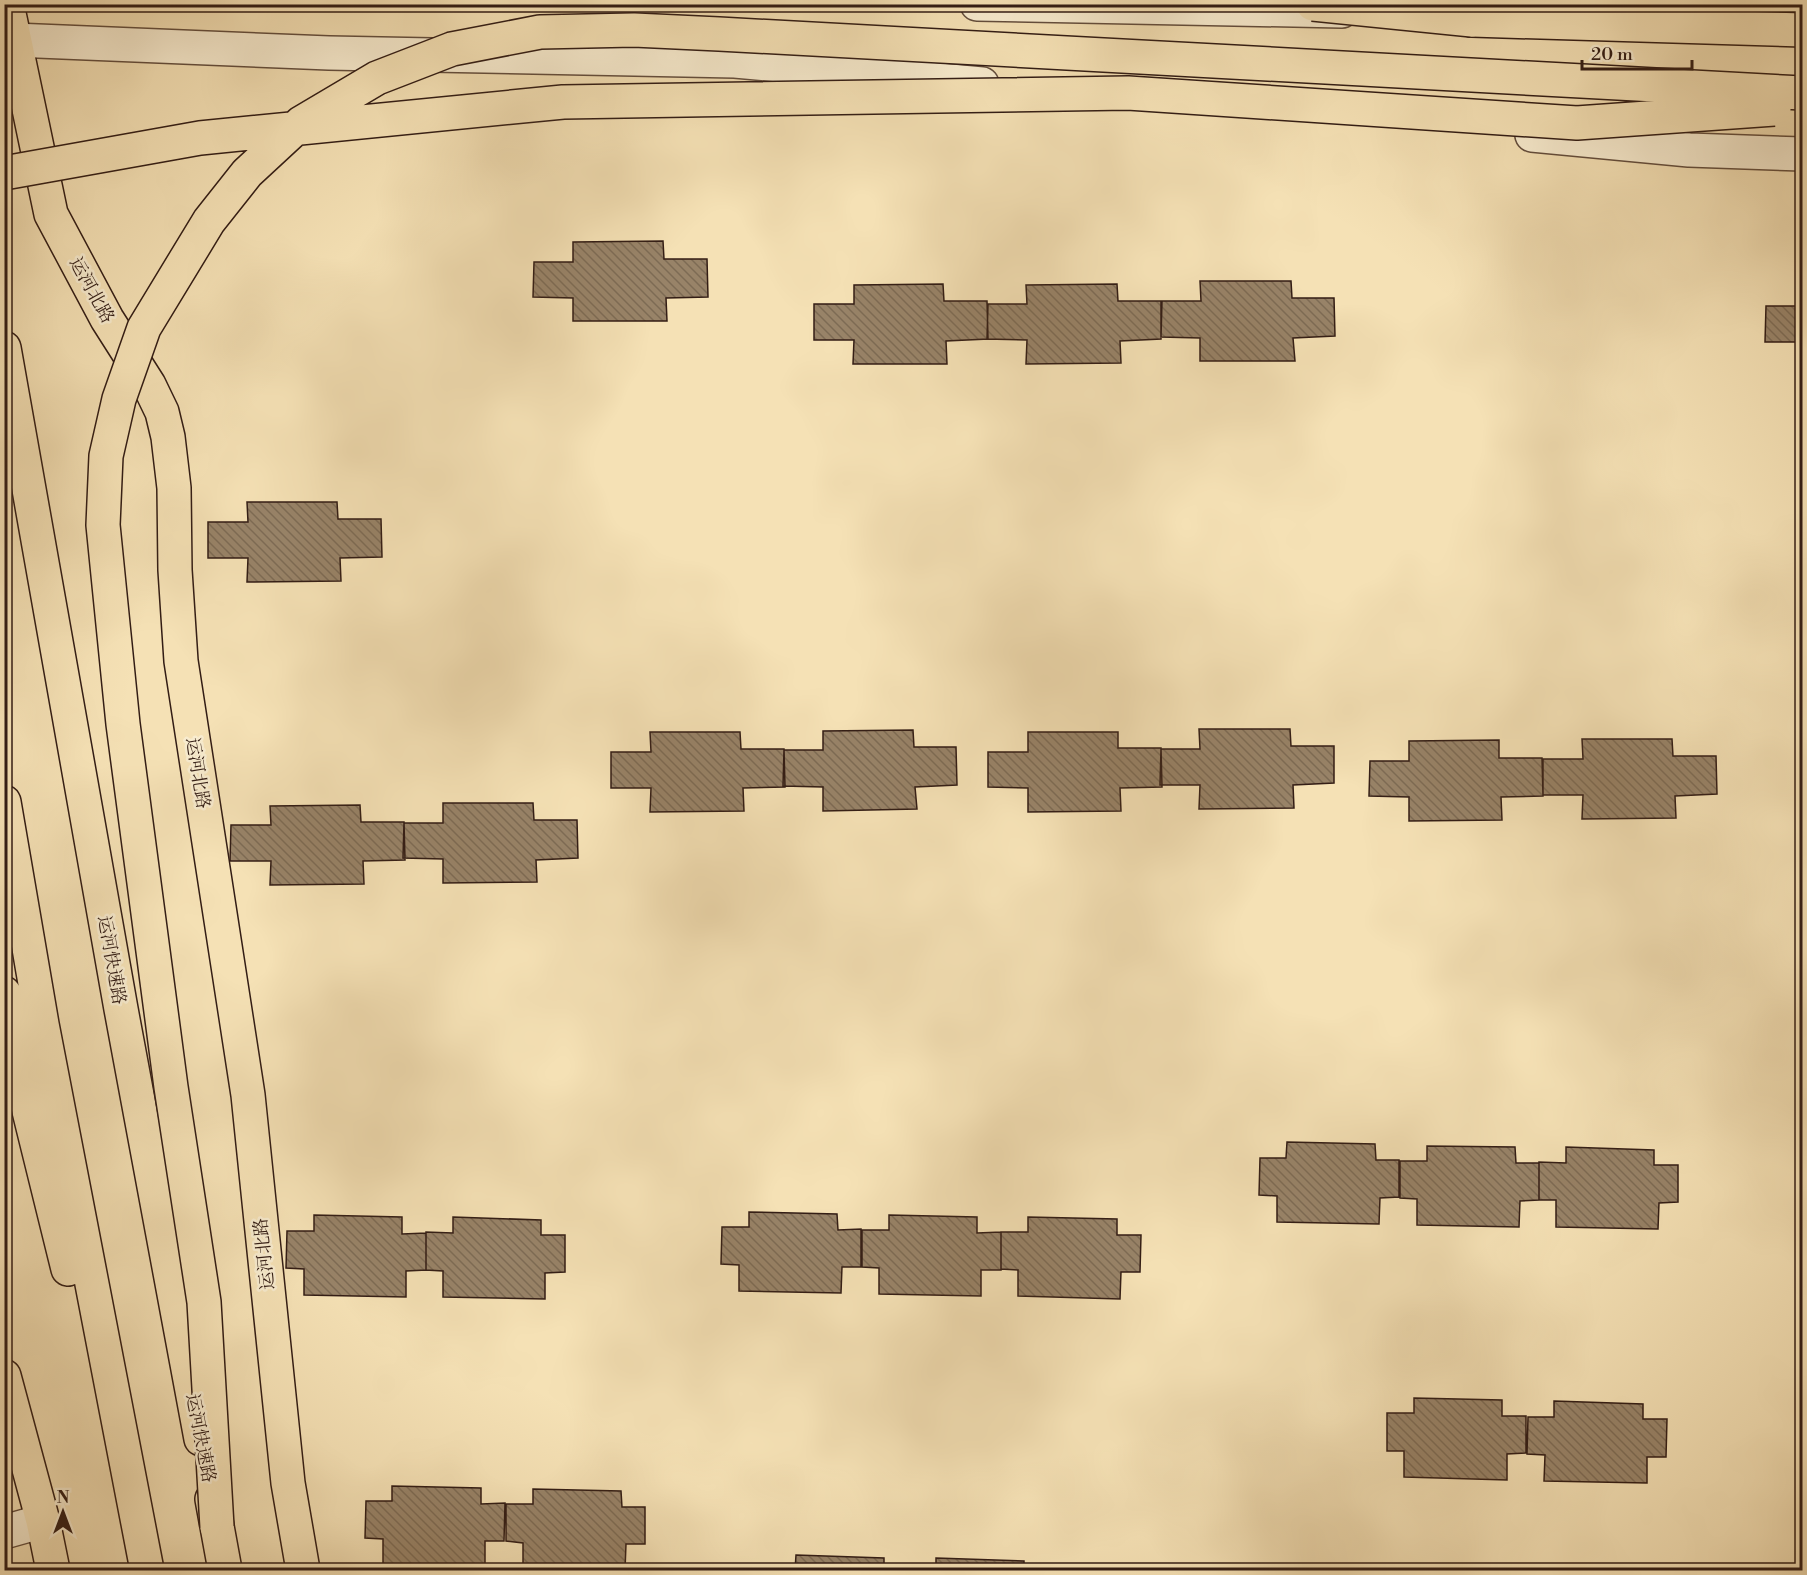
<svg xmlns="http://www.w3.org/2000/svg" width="1807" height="1575" viewBox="0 0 1807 1575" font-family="'Libre Bodoni','Noto Serif SC',serif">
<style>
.building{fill:url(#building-back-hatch);stroke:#331d15;stroke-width:1.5}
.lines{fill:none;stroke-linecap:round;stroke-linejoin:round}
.minor-casing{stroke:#644e3d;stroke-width:36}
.major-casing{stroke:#331d15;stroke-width:36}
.highway-casing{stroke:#331d15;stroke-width:36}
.minor{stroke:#f8eccf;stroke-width:33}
.major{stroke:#f5e1b5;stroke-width:33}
.highway{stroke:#f5e1b5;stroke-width:33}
.highway-bridge-casing{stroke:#331d15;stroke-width:36;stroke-linecap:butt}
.highway-bridge{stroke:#f5e1b5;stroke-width:33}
.labels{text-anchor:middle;stroke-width:5;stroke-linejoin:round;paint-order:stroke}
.street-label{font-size:18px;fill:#331d15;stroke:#f8eccf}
</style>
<defs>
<pattern id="building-back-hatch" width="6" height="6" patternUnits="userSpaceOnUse" patternTransform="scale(1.5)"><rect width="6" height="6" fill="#988368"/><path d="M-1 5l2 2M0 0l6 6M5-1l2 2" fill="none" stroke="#7d6b54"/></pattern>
</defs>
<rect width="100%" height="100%" fill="#f5e1b5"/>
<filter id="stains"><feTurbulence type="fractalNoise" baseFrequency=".00333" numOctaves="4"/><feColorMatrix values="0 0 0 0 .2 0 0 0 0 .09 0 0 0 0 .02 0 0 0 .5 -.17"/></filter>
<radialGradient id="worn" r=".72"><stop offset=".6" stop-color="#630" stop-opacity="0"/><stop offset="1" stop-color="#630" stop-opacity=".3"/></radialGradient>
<!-- building -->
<path class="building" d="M663 241 664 259H707L708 297 666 298 667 321H573V298L533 297 534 262H573V242Z
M1200 281H1291L1292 298H1334L1335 336 1293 338 1295 361H1200V338L1161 337 1162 301H1201Z
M943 284 944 301H987L988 339 946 341 947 364H853L854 340H814V304H854V285Z
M1117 284 1118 301H1161V339L1120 341 1121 363 1026 364 1027 340 987 339 988 304H1027L1026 285Z
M1766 306H1802V342H1765Z
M247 502H337L338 519H381L382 557 340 558 341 581 247 582 248 558H208V522H248Z
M1199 729H1290L1291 746H1334V783L1293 785 1294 808 1199 809 1200 785H1160L1161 749H1200Z
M913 730 914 747H956L957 785 915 787 917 809 823 811V787L783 786 784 750H823V731Z
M650 732H740L741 749H784L785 787 743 788 744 811 650 812 651 788H611V752H651Z
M1028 732H1118V748H1161L1162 787 1120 788 1121 811 1028 812V788L988 787V752H1028Z
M1582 739H1672L1673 756H1716L1717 794 1675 796 1676 818 1582 819 1583 795H1543V759H1583Z
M1499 740V758H1542L1543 796 1501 797 1502 820 1409 821V797L1369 796 1370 761H1409V741Z
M443 803H533L534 820H577L578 858 536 860 537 882 443 883V859L403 858 404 823H443Z
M360 805 361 822H404L405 860 363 861 364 884 270 885 271 861H230L231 825H271L270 806Z
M1287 1142 1375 1144 1376 1160H1399V1197L1380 1198 1379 1224 1277 1222V1196L1259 1195 1260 1158H1286Z
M1427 1146 1515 1147 1516 1163H1539V1200L1520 1201 1519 1227 1417 1225V1199L1400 1198V1161H1427Z
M1566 1147 1654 1150V1165H1678V1202L1659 1203 1658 1229 1556 1227V1200H1539V1162L1566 1163Z
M749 1212 837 1214 838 1230 861 1229V1267H842L841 1293 739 1291V1265L721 1264 722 1227H749Z
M314 1215 402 1217V1234L426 1233V1270L406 1271V1297L304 1295V1269L286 1268 287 1231H314Z
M889 1215 977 1217V1233L1001 1232V1270H981V1296L879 1294V1268L862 1267V1230H889Z
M453 1217 541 1220V1235H565V1272L545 1273V1299L443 1297V1271L426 1270V1232L453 1233Z
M1028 1217 1117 1219V1235H1141L1140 1272H1121L1120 1299 1018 1296V1270L1001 1269V1232H1028Z
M1414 1398 1502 1400V1416H1526V1453L1507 1454V1480L1404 1477V1451H1387V1413H1414Z
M1554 1401 1643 1404V1419H1667L1666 1457H1647V1483L1544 1481 1545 1455 1527 1454 1528 1417H1554Z
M392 1486 481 1488V1504L505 1503 504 1541H485V1567L383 1565V1539L365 1538 366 1501H392Z
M533 1489 621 1491 622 1507H645V1544H626L625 1570 523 1568V1543L506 1541V1504H533Z
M796 1555 884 1558V1570H769H795Z
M936 1558 1024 1561V1570H936Z"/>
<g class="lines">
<defs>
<path id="minor" d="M977 4 1342 11
M4 42 14 40 329 53 735 61 982 84
M1532 135 1689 150 1802 154
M4 1532 43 1521"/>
<path id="major" d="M7 4 51 214 107 319 149 385 162 412 168 437 174 488 175 570 181 661 248 1095 288 1483 303 1570
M4 1376 43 1521 53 1570"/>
<path id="highway" d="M1472 20 1802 30
M4 348 121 1009 201 1439
M4 802 42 1024 147 1570
M4 993 29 1111 68 1269
M212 1499 225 1570"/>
</defs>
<!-- minor casing -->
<use href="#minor" class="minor-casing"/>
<!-- major casing -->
<use href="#major" class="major-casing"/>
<!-- highway casing -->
<use href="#highway" class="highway-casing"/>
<!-- minor -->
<use href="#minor" class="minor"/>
<!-- major -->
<use href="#major" class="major"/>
<!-- highway -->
<use href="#highway" class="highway"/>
<defs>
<path id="highway-bridge" d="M1313 4 1472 20
M4 173 200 138 563 102 1128 93 1577 123 1774 109
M217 1527 204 1302 171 1087 123 724 103 525 106 456 119 399 144 328 209 221 247 173 301 123 377 78 452 49 540 32 634 30 719 34 1802 93"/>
</defs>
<!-- highway-bridge casing -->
<use href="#highway-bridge" class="highway-bridge-casing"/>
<!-- highway-bridge -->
<use href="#highway-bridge" class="highway-bridge"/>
</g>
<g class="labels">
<!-- street labels -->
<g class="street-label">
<text transform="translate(92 290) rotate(61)" y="6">运河北路</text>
<text transform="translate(198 773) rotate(81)" y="6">运河北路</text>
<text transform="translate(112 960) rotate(80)" y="6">运河快速路</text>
<text transform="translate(264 1254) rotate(-96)" y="6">运河北路</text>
<text transform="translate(201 1438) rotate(79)" y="6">运河快速路</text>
</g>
</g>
<!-- margin -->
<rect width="1807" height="1575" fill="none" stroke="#f5e1b5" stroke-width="24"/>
<rect x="6" y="6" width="1795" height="1563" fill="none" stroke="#331d15" stroke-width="3"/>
<rect x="12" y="12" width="1783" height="1551" fill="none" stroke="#331d15" stroke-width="1.5"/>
<!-- north arrow -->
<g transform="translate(63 1512)" stroke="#f8eccf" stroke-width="4.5" paint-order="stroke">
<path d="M0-4.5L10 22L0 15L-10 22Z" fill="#331d15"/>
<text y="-9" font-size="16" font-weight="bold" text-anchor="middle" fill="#331d15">N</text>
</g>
<!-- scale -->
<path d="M1582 60v9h110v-9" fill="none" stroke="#331d15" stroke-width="3"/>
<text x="1591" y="60" font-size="18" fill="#331d15" stroke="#f8eccf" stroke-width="4.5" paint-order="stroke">20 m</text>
<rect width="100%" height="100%" filter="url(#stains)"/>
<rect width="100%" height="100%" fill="url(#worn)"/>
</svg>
